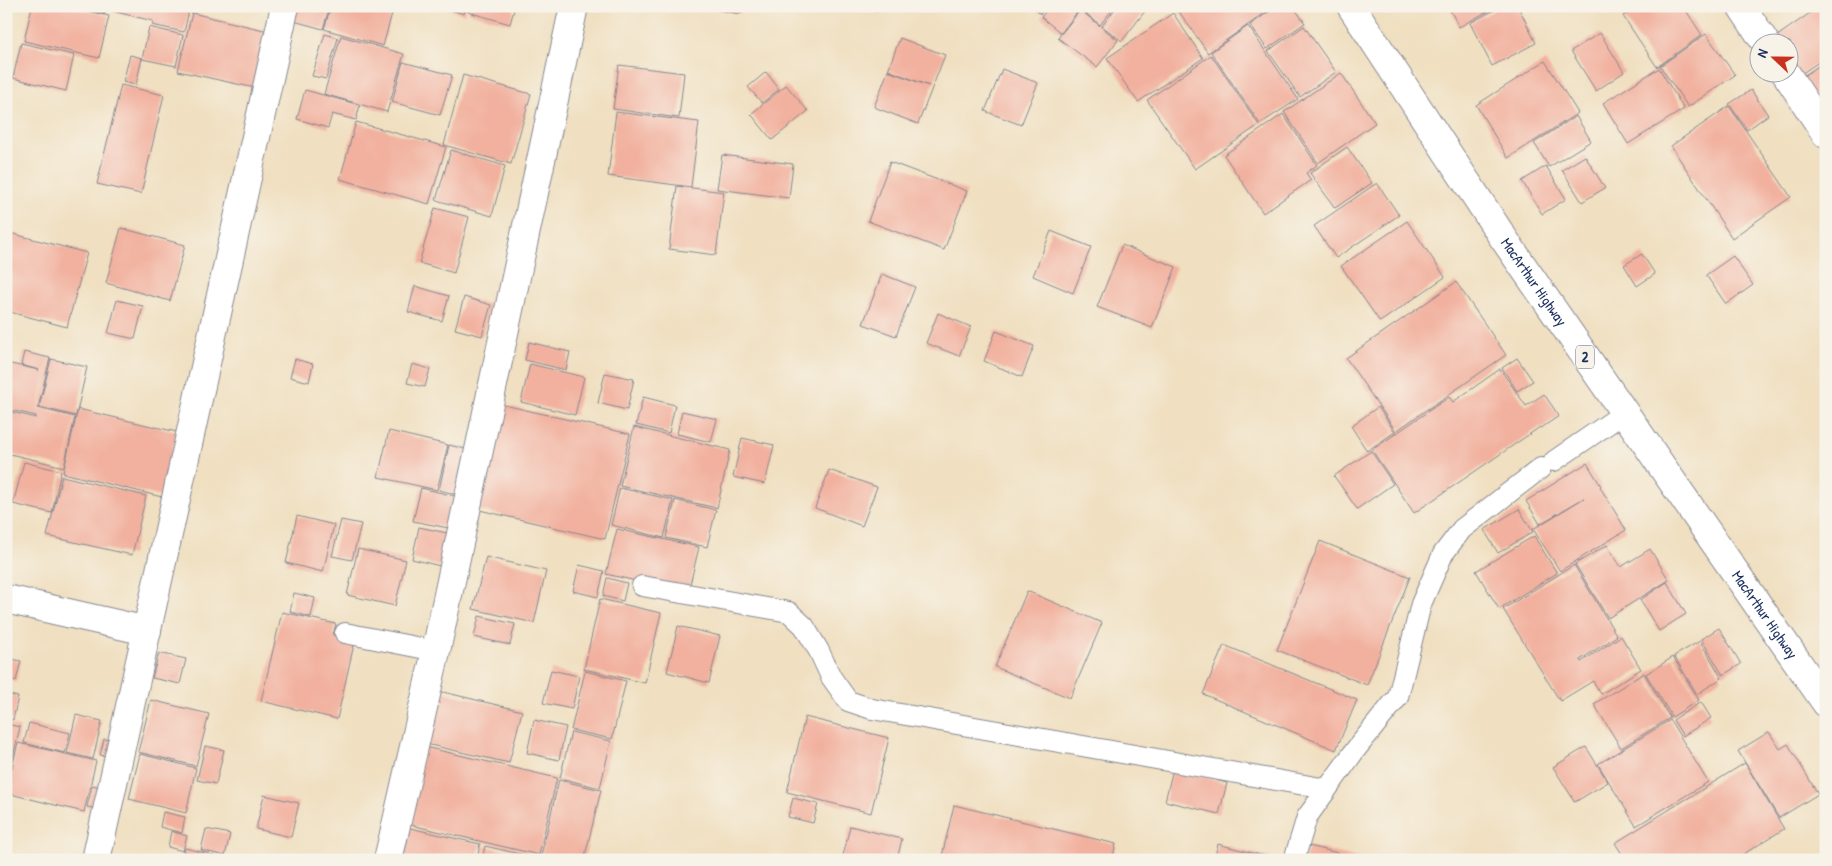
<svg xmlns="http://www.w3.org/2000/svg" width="1832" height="866" viewBox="0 0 1832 866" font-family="'Patrick Hand',sans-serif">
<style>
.building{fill:#f2b19f}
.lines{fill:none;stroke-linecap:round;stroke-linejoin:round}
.lane-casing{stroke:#86878f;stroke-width:22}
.street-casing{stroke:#86878f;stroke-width:30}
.highway-casing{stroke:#86878f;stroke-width:30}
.lane{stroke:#fff;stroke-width:20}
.street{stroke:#fff;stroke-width:28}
.highway{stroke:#fff;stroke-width:28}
.labels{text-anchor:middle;stroke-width:4;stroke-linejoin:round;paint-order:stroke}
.shield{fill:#f7f3e8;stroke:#5d6a87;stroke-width:1}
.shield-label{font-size:14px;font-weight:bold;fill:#1b2f5e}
.street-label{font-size:15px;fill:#1b2f5e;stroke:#f7f3e8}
</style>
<rect width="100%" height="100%" fill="#f7f3e8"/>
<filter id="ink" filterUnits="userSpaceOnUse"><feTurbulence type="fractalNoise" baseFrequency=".02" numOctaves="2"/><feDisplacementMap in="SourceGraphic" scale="10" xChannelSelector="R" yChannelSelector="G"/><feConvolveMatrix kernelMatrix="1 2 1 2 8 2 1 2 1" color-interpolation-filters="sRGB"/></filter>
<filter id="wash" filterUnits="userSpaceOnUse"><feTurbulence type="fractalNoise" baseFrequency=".0096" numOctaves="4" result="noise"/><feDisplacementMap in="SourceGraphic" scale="20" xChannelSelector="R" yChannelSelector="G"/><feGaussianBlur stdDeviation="1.12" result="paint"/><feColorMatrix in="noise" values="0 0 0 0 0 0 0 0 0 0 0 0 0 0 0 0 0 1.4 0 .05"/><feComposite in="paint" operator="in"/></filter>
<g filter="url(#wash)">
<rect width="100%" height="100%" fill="#f0dfc0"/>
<g id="blocks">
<!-- building -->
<path class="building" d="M32 6H66L109 16 99 58 24 41Z
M77 6H107L105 14Z
M109 6H170L189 11 184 32 152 25 153 21 108 10Z
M294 6H330L323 29 290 20Z
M331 6H394L383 46 324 29Z
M439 6H467L464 14Z
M470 6H515L510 24 468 12Z
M700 6H741L740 14Z
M866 6H879L877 11Z
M1033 6H1048L1040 14Z
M1050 6H1075L1079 10 1061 33 1041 17Z
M1077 6H1115L1100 25Z
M1117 6H1149L1122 41 1102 26Z
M1175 6H1275L1208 53Z
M1277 6H1293L1305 23 1267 49 1250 25Z
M1448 6H1498L1459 27Z
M1502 6H1518L1536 43 1492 66 1470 23Z
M1638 6H1683L1702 35 1657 67 1623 16Z
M1820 6H1826V57L1795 78 1790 70V42H1771L1770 41Z
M1080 10 1118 40 1097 67 1058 38Z
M192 13 268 31 255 88 178 71Z
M1173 13 1203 58 1138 102 1107 58Z
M1248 26 1298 99 1260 124 1211 52Z
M1304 26 1336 72 1300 97 1268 51Z
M149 27 183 35 176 66 142 59Z
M1600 33 1624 72 1596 91 1571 51Z
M325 34 338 38 326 79 312 76Z
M1706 34 1735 75 1688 107 1660 66Z
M341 36 404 54 387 112 324 94Z
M900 38 945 55 918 124 874 107 888 71 929 86 888 70Z
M21 43 74 55 66 91 13 78Z
M130 55 142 58 136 85 123 82Z
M1211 55 1259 125 1195 169 1147 100Z
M1545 61 1578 113 1508 158 1476 105Z
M1826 61V115L1797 80Z
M403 62 452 75 440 115 392 102Z
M619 65 684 73 679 118 613 109Z
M1659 68 1684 109 1628 144 1603 103Z
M1002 69 1038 83 1021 125 985 111Z
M766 72 779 89 762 103 748 87Z
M1341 73 1375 123 1318 163 1284 112Z
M463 75 531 94 511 164 444 145Z
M121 85 164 95 141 194 97 184Z
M786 85 808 111 772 140 751 114Z
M305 90 360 105 356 120 332 114 328 128 297 119Z
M1751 90 1768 115 1747 130 1729 104Z
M1729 106 1791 197 1732 238 1671 146Z
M616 112 699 122 691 187 608 176Z
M1283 114 1317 165 1306 173 1311 180 1263 213 1224 155Z
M1576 116 1591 141 1549 167 1534 143Z
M356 122 446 147 429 204 340 179Z
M1347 147 1372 183 1335 208 1310 173Z
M451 150 505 166 492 216 436 200Z
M722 155 793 164 789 198 717 189Z
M1585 156 1605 188 1582 202 1562 170Z
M890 162 967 191 944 250 868 221Z
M1546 166 1566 199 1542 214 1522 181Z
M1377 183 1399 215 1336 258 1314 226Z
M677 186 724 192 716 255 669 249Z
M435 208 469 217 454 273 419 263Z
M1407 221 1445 277 1380 322 1341 266Z
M121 228 185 245 170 301 106 283Z
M1051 231 1091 247 1073 293 1033 276Z
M6 232 87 253 67 327 6 311Z
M1122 245 1176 267 1152 328 1097 307Z
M1642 254 1655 274 1637 286 1624 265Z
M1733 256 1753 285 1726 304 1706 275Z
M882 274 915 287 896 336 863 324Z
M1456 282 1506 355 1396 431 1346 358Z
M415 286 449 296 442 321 408 312Z
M464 297 491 305 482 336 455 329Z
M117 300 143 306 135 339 108 333Z
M938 313 971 327 959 356 926 343Z
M996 331 1034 346 1022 377 984 361Z
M529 342 570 352 566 370 525 360Z
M24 352 50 358 38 408 75 417 64 467 6 453 7 411 36 418V416L6 409V363L39 370 21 365Z
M1517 358 1533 381 1517 391 1502 368Z
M51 359 87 367 76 416 39 407Z
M295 359 313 364 309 382 290 377Z
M412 364 430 369 425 387 407 383Z
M530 364 584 377 575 415 521 402Z
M1500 369 1526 406 1544 394 1559 416 1541 428 1540 427 1414 513 1372 450 1449 397 1453 402Z
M605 373 634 379 627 410 598 403Z
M643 397 675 405 669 433 636 425Z
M500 404 630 434 605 539 475 509Z
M1378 407 1395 432 1367 451 1351 426Z
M78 409 177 432 162 497 63 473Z
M682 411 717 419 711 442 677 434Z
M634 427 730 450 717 508 620 486Z
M389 431 448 445 437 490 378 477Z
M742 438 774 445 765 484 733 477Z
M449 445 474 451 463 496 439 490Z
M1371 451 1393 484 1357 509 1334 476Z
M24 462 61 471 52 513 13 504Z
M1587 463 1601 486 1600 487 1626 530 1560 571 1533 529 1584 498 1540 524 1526 501Z
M829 470 877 487 862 526 815 508Z
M62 476 146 496 132 555 47 536Z
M421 488 455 496 448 528 413 521Z
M620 488 673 500 664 538 611 525Z
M675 500 716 510 707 547 666 538Z
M1519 509 1533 532 1498 553 1484 530Z
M297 516 334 525 323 572 286 563Z
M341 520 361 524 352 560 332 556Z
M419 527 447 533 440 566 412 559Z
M617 529 699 547 688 593 606 574Z
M1534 536 1557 573 1499 609 1476 571Z
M1320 541 1410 577 1367 685 1277 650Z
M1607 545 1621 567 1650 549 1669 580 1608 618 1575 564Z
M358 549 406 560 395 606 347 595Z
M486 557 546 571 534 623 473 609Z
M579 565 604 571 598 597 573 591Z
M1574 565 1617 636 1580 660 1581 662 1621 636 1641 669 1601 694 1593 681 1560 701 1503 609Z
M607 578 627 583 623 601 603 596Z
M1667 582 1686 614 1659 631 1640 600Z
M1027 591 1102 623 1070 698 995 667Z
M294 593 315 598 311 617 290 612Z
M600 599 661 613 645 683 584 669Z
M282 612 336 624 333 635 355 640 337 719 261 701Z
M479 616 515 624 510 645 474 637Z
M678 626 720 636 709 683 667 672Z
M1719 628 1741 664 1723 675 1701 639Z
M1700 641 1722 678 1697 694 1674 656Z
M1224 645 1357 700 1336 750 1203 694Z
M159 653 186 659 180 684 152 678Z
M1673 657 1699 700 1672 717 1646 674Z
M7 658 21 661 16 681 6 679Z
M551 670 579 676 572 709 543 703Z
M585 671 626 681 612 739 571 730Z
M1644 673 1670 718 1621 748 1594 704Z
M439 691 522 711 509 763 426 744Z
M6 694 18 697 13 720 6 718Z
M151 700 209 714 196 766 138 752Z
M1701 702 1711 718 1683 736 1673 720Z
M76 715 102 721 93 759 67 753Z
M805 717 889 738 871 813 787 792Z
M534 720 566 727 559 760 527 753Z
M1670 720 1708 782 1636 826 1598 764Z
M29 723 70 733 65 753 24 743Z
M6 724 20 727 7 782H6Z
M571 732 611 741 600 788 560 778Z
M1769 732 1780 749 1788 744 1818 794 1779 818 1738 751Z
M104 739 120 742 116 758 100 755Z
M18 743 96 761 84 812 6 793Z
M205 746 224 750 216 784 197 780Z
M425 747 557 778 539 855 407 824Z
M1586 747 1608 782 1575 802 1553 767Z
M140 754 196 768 186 813 129 799Z
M1745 763 1784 829 1734 860H1626L1615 843Z
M1173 769 1227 783 1219 814 1165 801Z
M559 780 601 790 584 860H540Z
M92 785 109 789 104 810 87 807Z
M264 795 299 803 291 837 256 829Z
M793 798 818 804 813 823 788 817Z
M954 805 1116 844 1112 860H941Z
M163 812 185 817 182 833 160 827Z
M850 826 902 839 897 860H842Z
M410 828 480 844 477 860H403Z
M206 829 230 834 225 856 201 850Z
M171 831 187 836 183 851 168 847Z
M1218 844 1272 858V860H1214Z
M485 846 537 858V860H482Z
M1309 846 1362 859V860H1305Z
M185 848 210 854V855L227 860H182Z"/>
</g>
</g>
<g filter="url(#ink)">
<use href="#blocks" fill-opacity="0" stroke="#86878f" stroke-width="1"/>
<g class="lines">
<defs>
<path id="lane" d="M1554 461 1624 413
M642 586 789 612 804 626 819 651 831 677 848 701 872 709 1327 789
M345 633 436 651
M1294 860 1307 817 1356 749 1398 697 1421 604 1443 554 1462 529 1541 468"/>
<path id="street" d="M1741 6 1765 42
M1785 72 1826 134
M6 599 147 631
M96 860 285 6
M388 860 436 651 574 6"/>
<g id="highway">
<path id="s1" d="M1351 6 1504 239 1826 703"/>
</g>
</defs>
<!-- lane casing -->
<use href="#lane" class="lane-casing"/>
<!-- street casing -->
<use href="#street" class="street-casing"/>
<!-- highway casing -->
<use href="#highway" class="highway-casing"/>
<!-- lane -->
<use href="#lane" class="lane"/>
<!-- street -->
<use href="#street" class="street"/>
<!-- highway -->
<use href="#highway" class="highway"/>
</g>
</g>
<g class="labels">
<!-- shield labels -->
<rect class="shield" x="1576" y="345.5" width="18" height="23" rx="4"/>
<g class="shield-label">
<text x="1585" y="362">2</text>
</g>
<!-- street labels -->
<g class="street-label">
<text dy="5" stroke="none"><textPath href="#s1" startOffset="331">MacArthur Highway</textPath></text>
<text dy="5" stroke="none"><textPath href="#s1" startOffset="736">MacArthur Highway</textPath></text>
</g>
</g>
<!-- margin -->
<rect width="1832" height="866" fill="none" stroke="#f7f3e8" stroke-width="25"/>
<!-- north arrow -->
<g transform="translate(1774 58) rotate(292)"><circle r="24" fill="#f7f3e8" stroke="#9fa5b1"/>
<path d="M0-4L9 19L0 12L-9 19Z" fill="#c8321e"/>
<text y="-8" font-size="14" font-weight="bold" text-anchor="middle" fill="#1b2f5e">N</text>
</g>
</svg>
